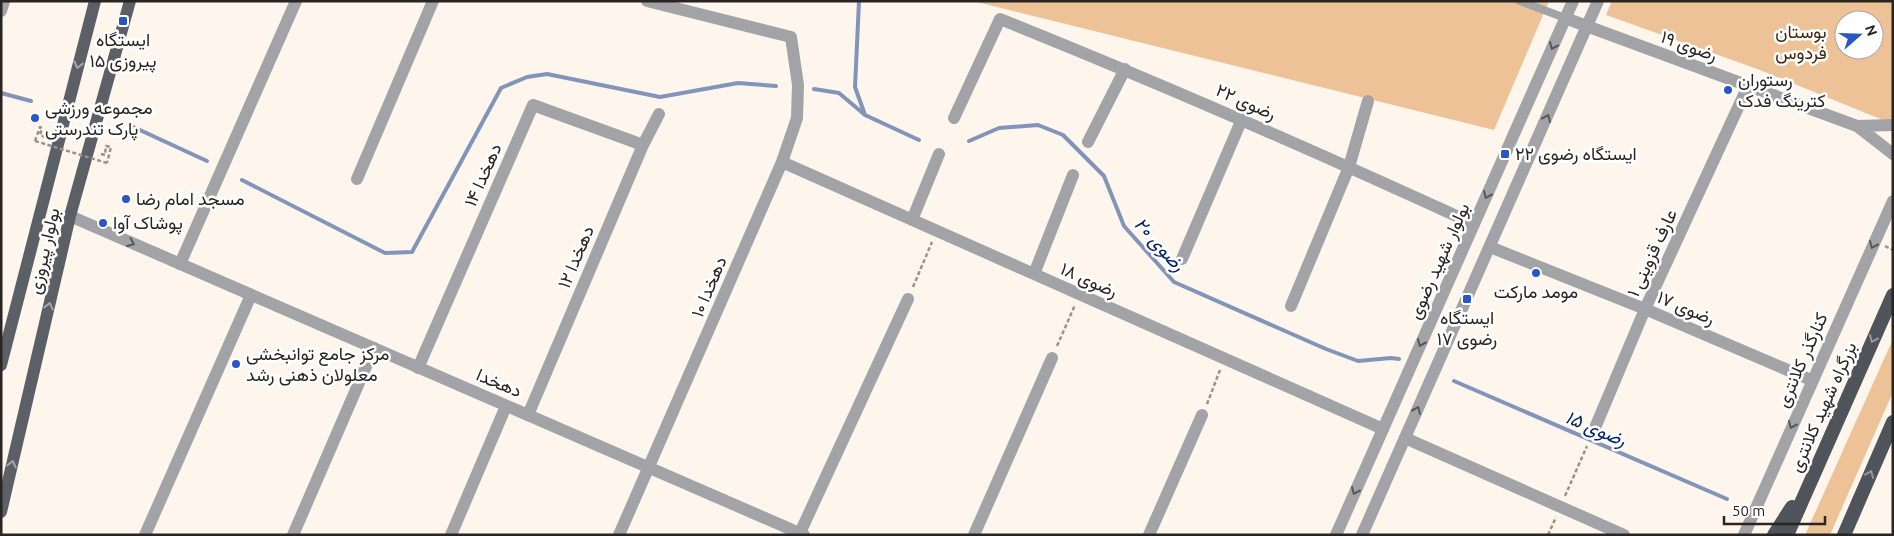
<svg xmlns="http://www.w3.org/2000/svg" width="1894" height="536" viewBox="0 0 1894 536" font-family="Ubuntu,Vazirmatn,sans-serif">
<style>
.green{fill:#eec297;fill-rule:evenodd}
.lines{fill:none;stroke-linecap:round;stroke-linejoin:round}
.stream{stroke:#8294b9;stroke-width:4}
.path{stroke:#99938d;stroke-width:2.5;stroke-dasharray:4 2.5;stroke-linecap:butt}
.service{stroke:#a1a3a7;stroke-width:8}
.minor{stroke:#a1a3a7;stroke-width:12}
.tertiary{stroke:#a1a3a7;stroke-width:12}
.primary{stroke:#5b5f66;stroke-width:12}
.trunk{stroke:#4f535a;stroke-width:14}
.path-bridge{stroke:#99938d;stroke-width:2.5;stroke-dasharray:4 2.5;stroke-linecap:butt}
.oneway{stroke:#585757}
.oneway2{stroke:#a5a7ab}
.oneway3{stroke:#95989c}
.poi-dot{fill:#2856c4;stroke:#fff;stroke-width:2}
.labels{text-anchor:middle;stroke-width:5;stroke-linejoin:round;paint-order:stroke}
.park-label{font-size:18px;fill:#3f270d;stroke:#fff}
.poi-label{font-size:18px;fill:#282522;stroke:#fff;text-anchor:start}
.street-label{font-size:18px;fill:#282522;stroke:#fff}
.water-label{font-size:19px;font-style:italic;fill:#041f69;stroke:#fff}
</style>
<rect width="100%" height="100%" fill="#fef5ed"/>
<!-- green -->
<path class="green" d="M973 1H1549L1494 130Z
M1612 1H1893V118L1890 123 1760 70 1606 15ZM1844 20H1874V50H1844Z
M1893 339V392L1830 535H1805Z"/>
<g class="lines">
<!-- stream -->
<path class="stream" d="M859 1 855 87 865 115
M814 89 839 93 865 115 919 140
M1 93 31 101
M129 125 207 161
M969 141 999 128 1038 125 1063 135 1104 176 1124 226 1174 282 1326 349 1358 361 1391 358 1399 359
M242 180 385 253 412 252 501 88 527 77 547 74 660 97 738 83 776 86
M1454 381 1727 499"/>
<!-- path -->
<path class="path" d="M35 141 40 127 42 128 40 135 47 138
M101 154 105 155 106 146 111 147 107 163
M1885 246 1893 250
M913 287 932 242
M1057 346 1075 305
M1207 404 1220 370
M1565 496 1587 446
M1548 535 1556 517"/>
<!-- service -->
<path class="service" d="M1520 1 1565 18"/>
<!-- minor -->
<path class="minor" d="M1 11 4 1
M954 118 1000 19C1160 83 1317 152 1474 224
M1088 142 1125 69
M782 162 1383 429
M357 179 433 1
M912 220 939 154
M1490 247 1645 309 1811 380
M1182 259 1242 119
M180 264 296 1
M1034 274 1073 175
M1291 306 1349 167 1368 101
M418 368 533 105 643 145
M528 415 643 145 659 114
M1592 435 1645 309 1748 86
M1405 438 1624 535
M145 535 251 295
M293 535 374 348
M451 535 506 406
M619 535 782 162 797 118 798 85 791 37 647 1
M799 535 908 299
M974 535 1052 358
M1149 535 1202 415
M1744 535 1893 201"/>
<!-- tertiary -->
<path class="tertiary" d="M1565 18 1857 126 1893 154
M1857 126 1893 125
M70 216 804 535
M1336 535 1573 1
M1362 535 1598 1"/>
<!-- primary -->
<path class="primary" d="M1 365 95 1
M1 512 70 216 130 1"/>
<!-- trunk -->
<path class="trunk" d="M1774 535 1792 507
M1787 535 1893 295
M1844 535 1893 422"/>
<!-- path-bridge -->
<path class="path-bridge" d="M35 141 107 163"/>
</g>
<!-- one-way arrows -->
<defs><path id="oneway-chevron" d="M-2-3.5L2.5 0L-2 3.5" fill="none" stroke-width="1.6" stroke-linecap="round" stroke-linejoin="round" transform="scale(1.25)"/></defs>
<g class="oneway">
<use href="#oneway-chevron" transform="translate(1553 46) rotate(114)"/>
<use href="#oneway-chevron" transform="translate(1547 118) rotate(-66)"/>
<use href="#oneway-chevron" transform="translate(1487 195) rotate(114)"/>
<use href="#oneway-chevron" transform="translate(131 243) rotate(23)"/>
<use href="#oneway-chevron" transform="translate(1873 245) rotate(114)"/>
<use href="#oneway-chevron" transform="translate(1421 343) rotate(114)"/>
<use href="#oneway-chevron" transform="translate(1417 410) rotate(-66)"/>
<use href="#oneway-chevron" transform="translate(1792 425) rotate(114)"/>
<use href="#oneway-chevron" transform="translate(1355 491) rotate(114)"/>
</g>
<g class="oneway2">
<use href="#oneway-chevron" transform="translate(78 65) rotate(104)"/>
<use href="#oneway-chevron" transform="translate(49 306) rotate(-77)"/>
<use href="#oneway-chevron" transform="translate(12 464) rotate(-77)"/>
</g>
<g class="oneway3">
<use href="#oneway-chevron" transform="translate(1873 339) rotate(114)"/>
<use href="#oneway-chevron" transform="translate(1870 474) rotate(-67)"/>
</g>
<!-- markers -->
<g class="poi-dot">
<rect x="118" y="16" width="10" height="10" rx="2.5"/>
<circle cx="1728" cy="90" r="5"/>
<circle cx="35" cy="118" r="5"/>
<rect x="1500" y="149" width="10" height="10" rx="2.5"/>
<circle cx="126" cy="199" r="5"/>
<circle cx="103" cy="223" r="5"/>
<circle cx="1536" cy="273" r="5"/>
<rect x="1462" y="294" width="10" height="10" rx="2.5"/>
<circle cx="236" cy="364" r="5"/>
</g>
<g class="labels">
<!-- park labels -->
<g class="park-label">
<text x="1801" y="38">بوستان<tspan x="1801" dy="21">فردوس</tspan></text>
</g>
<!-- poi labels -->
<g class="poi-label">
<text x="123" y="46" text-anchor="middle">ایستگاه<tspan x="123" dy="21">پیروزی ۱۵</tspan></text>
<text x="1738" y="86">رستوران<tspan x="1738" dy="21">کترینگ فدک</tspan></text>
<text x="45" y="114">مجموعه ورزشی<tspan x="45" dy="21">پارک تندرستی</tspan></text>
<text x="1515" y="160">ایستگاه رضوی ۲۲</text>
<text x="136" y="205">مسجد امام رضا</text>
<text x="113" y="229">پوشاک آوا</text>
<text x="1536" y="298" text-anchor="middle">مومد مارکت</text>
<text x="1467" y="324" text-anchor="middle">ایستگاه<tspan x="1467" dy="21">رضوی ۱۷</tspan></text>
<text x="246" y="360">مرکز جامع توانبخشی<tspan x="246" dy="21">معلولان ذهنی رشد</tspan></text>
</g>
<!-- street labels -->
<g class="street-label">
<text transform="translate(1689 46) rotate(20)" y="6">رضوی ۱۹</text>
<text transform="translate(1246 102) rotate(24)" y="6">رضوی ۲۲</text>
<text transform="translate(483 175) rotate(-66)" y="6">دهخدا ۱۴</text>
<text transform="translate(44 251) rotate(-77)" y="6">بولوار پیروزی</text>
<text transform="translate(1652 253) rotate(-65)" y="6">عارف قزوینی ۱</text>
<text transform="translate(576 257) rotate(-67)" y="6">دهخدا ۱۲</text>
<text transform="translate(1439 261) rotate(-66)" y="6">بولوار شهید رضوی</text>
<text transform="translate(1089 280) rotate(24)" y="6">رضوی ۱۸</text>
<text transform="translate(709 287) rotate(-67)" y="6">دهخدا ۱۰</text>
<text transform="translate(1686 308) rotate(23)" y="6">رضوی ۱۷</text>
<text transform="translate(1802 360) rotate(-66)" y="6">کنارگذر کلانتری</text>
<text transform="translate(499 383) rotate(23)" y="6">دهخدا</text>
<text transform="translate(1823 407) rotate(-66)" y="6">بزرگراه شهید کلانتری</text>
</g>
<!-- water labels -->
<g class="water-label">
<text transform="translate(1160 244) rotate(48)" y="7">رضوی ۲۰</text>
<text transform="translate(1596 428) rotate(23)" y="7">رضوی ۱۵</text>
</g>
</g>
<!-- border -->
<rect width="1894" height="536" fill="none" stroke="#282522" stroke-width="5"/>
<!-- north arrow -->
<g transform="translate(1859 35) rotate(70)"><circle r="24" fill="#ffffff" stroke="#a9a8a7"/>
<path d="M0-4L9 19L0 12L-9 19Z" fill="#2856c4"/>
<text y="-8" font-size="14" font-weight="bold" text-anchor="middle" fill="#282522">N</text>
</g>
<!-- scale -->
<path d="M1724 516v8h101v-8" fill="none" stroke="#282522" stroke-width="2.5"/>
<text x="1732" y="516" font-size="15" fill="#282522" stroke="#ffffff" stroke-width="4" paint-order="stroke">50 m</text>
</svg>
